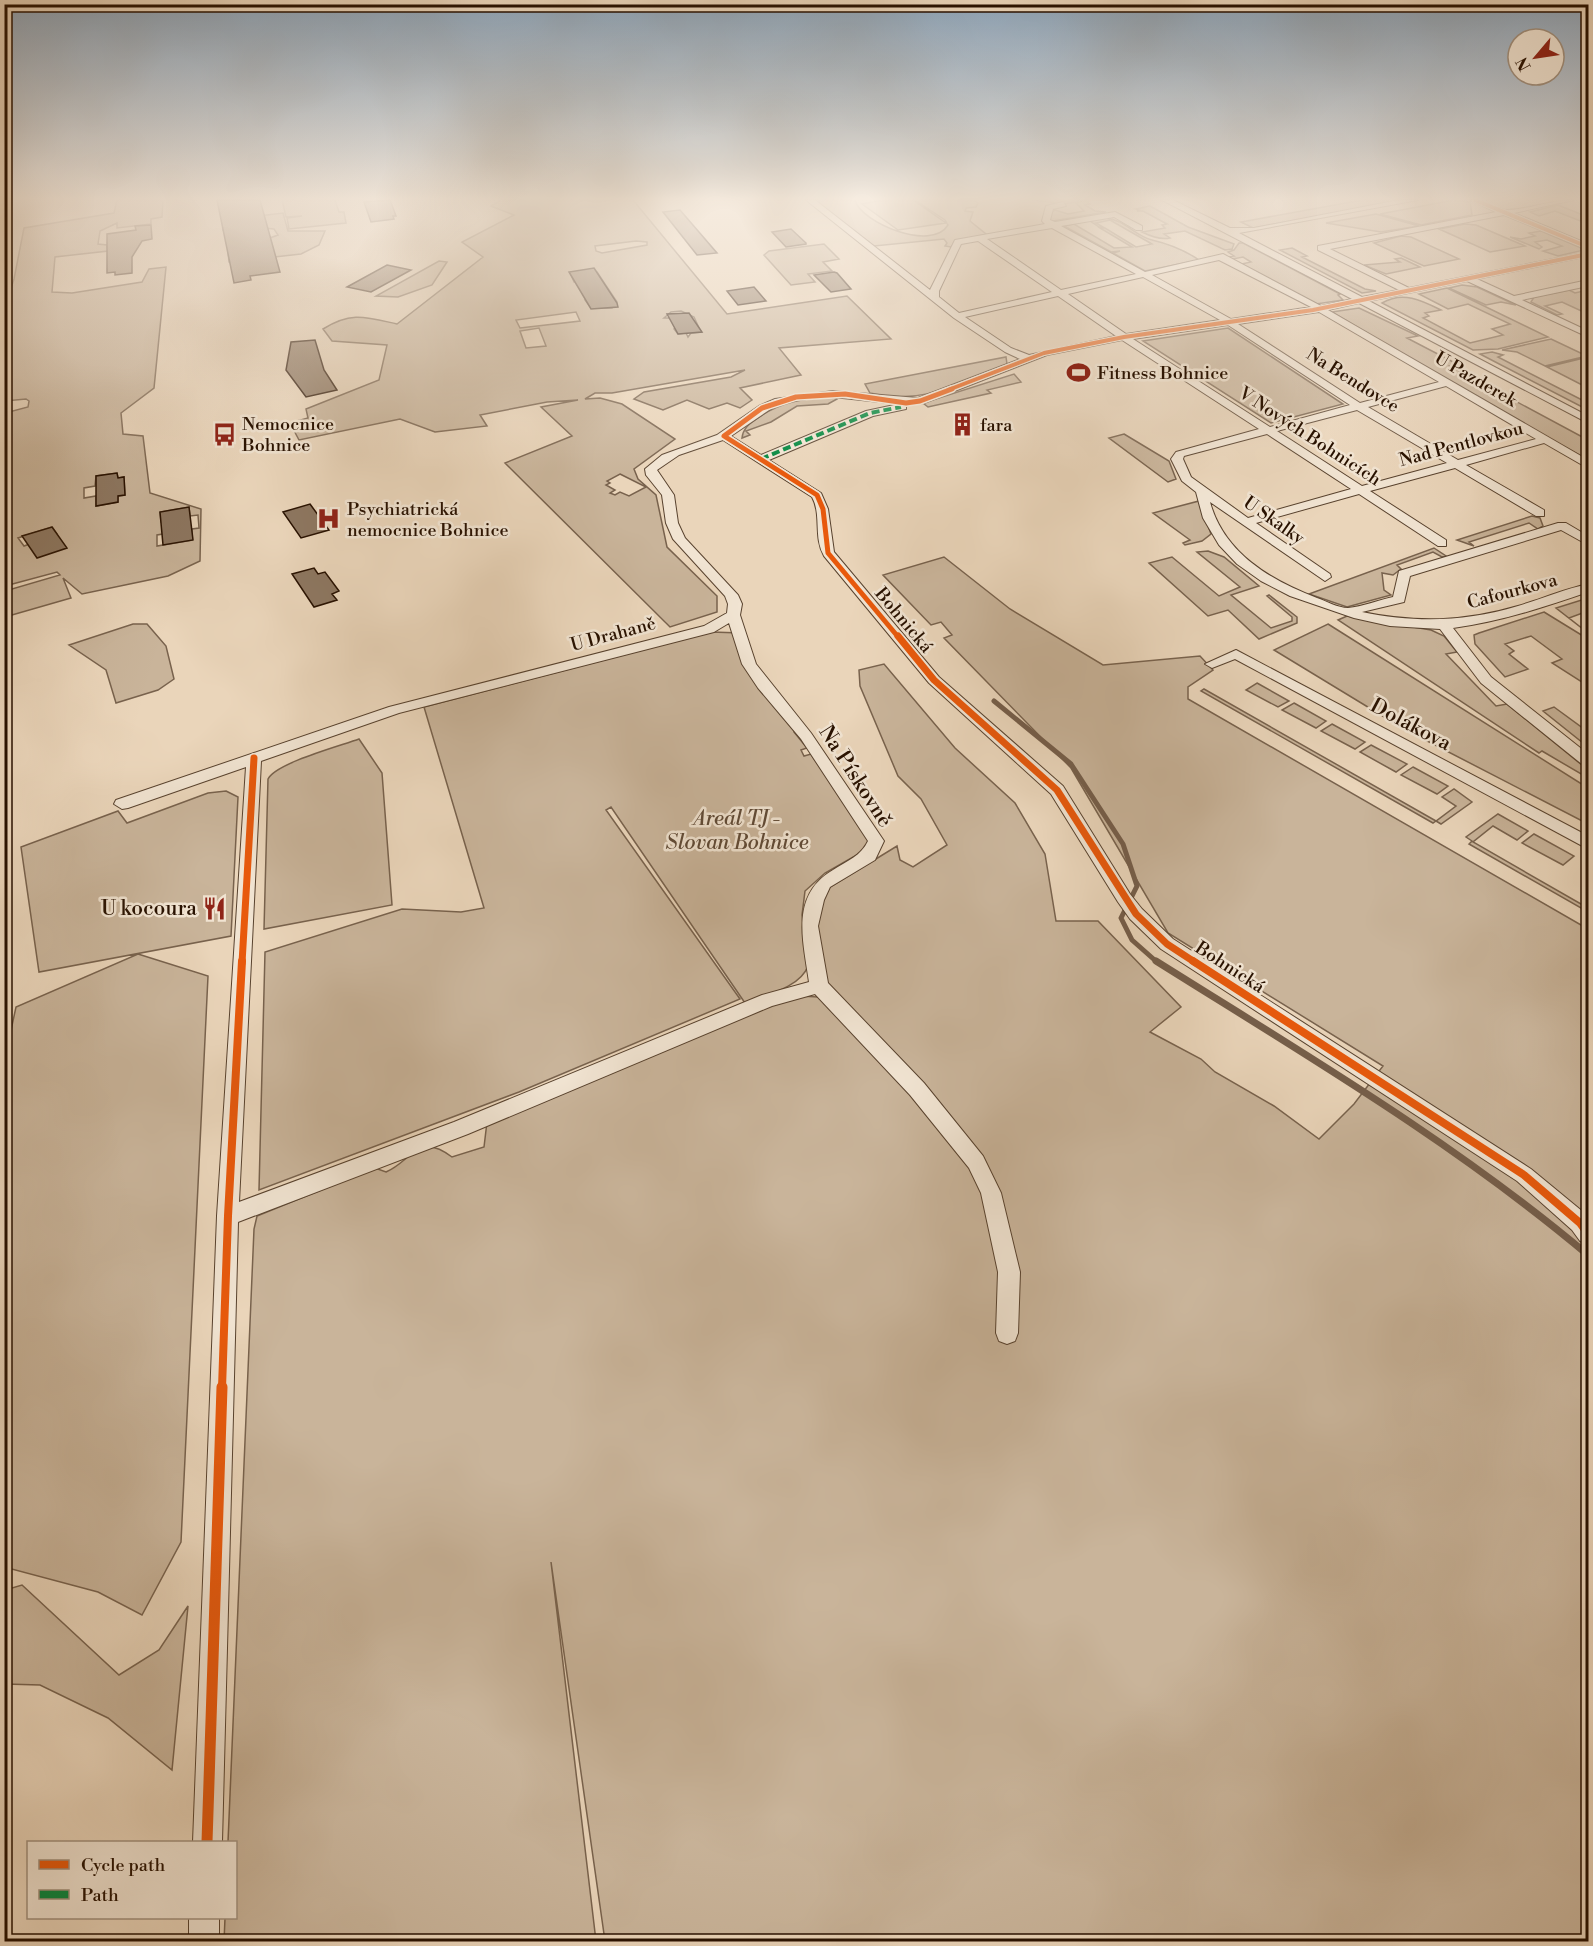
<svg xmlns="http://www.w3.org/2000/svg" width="1593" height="1946" viewBox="0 0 1593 1946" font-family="'Libre Bodoni',serif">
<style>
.green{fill:#c9b49a;stroke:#78624d;stroke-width:1.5;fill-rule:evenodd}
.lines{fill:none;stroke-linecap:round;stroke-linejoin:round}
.stream-far1{stroke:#755e4a;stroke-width:5}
.stream{stroke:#755e4a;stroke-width:7}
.building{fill:#8d7761;stroke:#281100;stroke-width:1.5}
.minor-casing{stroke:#58422e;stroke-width:2}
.minor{fill:#f1e4d2;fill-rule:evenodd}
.quiet{stroke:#00873e;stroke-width:4;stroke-dasharray:8 4;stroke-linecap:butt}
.cycleway-far4-casing{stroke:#f1e4d2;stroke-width:6}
.cycleway-far3-casing{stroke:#f1e4d2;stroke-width:8}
.cycleway-far2-casing{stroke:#f1e4d2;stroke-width:10}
.cycleway-far1-casing{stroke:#f1e4d2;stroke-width:12}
.cycleway-casing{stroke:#f1e4d2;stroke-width:15}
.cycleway-far4{stroke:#e8590c;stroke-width:4}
.cycleway-far3{stroke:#e8590c;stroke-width:5}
.cycleway-far2{stroke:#e8590c;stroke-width:7}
.cycleway-far1{stroke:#e8590c;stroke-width:8}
.cycleway{stroke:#e8590c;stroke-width:11}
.labels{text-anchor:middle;stroke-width:5;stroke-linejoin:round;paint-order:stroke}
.far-poi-label{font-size:18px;fill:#281100;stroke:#f1e4d2;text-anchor:start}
.far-street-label{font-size:18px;fill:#281100;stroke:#f1e4d2}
.street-label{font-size:21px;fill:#281100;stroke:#f1e4d2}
.park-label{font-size:21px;font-style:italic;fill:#604a36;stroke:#f1e4d2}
.poi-label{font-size:21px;fill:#281100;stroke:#f1e4d2;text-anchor:end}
</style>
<rect width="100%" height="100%" fill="#ead5ba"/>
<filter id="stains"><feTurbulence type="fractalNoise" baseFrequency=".00333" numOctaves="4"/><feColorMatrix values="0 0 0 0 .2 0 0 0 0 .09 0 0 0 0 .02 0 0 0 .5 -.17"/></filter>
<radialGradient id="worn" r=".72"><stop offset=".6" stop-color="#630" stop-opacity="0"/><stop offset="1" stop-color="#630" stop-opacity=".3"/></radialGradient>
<!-- green -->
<path class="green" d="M117 200H163L162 217 151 219V224L117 228V223L100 231 98 244 107 245 108 251 55 257 52 292 72 293 142 282 149 269 166 267 154 388 121 413 123 434 143 436 150 493 201 509 200 561 168 576 82 594 63 578 71 598 5 617V591L60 575 57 572 5 586V413L28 407 29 401 26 399 5 401V306L14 279 24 228 114 213ZM117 473 118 478 124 477 125 495 118 496V502L96 506V496L84 498V488L95 486 96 476ZM189 507 190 516 198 515 199 528 192 529V540L157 546V535L169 533 168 521 161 522 160 512ZM52 527 57 534 24 546 18 538Z
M282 200H335L339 212H344L346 223 289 229 287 218 302 216 286 217Z
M501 200H633L727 314 847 296 891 339 779 348 801 375 740 388 752 400 740 408 727 403 709 409 687 400 663 410 634 399 644 392 731 377 745 370 612 393H595L585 399 600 398 622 404 675 439 634 469 638 479 656 495 667 547 717 596V612L670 627 505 463 572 436 541 407 578 400 547 402 480 415 487 426 435 432 400 419 299 440 290 423 308 418 306 409 379 380 387 345 332 341 323 329C351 311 366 317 397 324L483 257 462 242 514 215 491 206ZM636 241 647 242V245L602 253 596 251 595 246ZM597 272 617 302 612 308H591L585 300 595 298 584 281 574 282 571 275ZM681 311 694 317 701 332 691 333 688 337 686 333 678 334 674 329 677 327 670 318H664L671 312ZM576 312 580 321 520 328 516 320ZM539 328 546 346 526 348 520 331ZM620 474 646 487 629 496 620 492 615 495 610 493 615 490 606 485 610 483 607 481Z
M815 200H855C861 223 932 252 948 225L945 220 915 200H974L978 203 976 207 966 208 965 211 973 212 970 221 986 234 956 242 951 247 945 246 947 243 944 239 874 246Z
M883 200H913L946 223 898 230 862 204Z
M1035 200H1085L1090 204 1085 205 1095 211 1106 212 1053 221 1049 220V213L1055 210 1068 214 1084 211 1076 203 1082 201 1064 204Z
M1362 200H1405L1253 228 1241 222Z
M1454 200 1470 202 1472 215 1421 225 1380 214Z
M1558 205 1588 217V224L1555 211 1539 216 1530 212Z
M1150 206 1188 227 1234 244 1232 249 1225 250 1185 231 1164 234 1170 238C1161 240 1150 236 1142 232L1165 228 1162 225 1167 224 1143 211H1137L1139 210 1136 209Z
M283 213 288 231H325L319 245 301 254 229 262 228 253 278 235 274 229 250 227 223 230V220Z
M1376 214 1419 226 1381 232 1326 223Z
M1105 218C1124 219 1135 236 1152 240 1169 244 1183 249 1199 260L1145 271 1113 253 1120 251 1111 252 1064 226 1074 224 1114 248 1132 247 1100 228H1105L1136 247 1152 244 1110 220 1096 223 1103 227H1099L1090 221Z
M1465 224 1476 225 1525 246 1490 252 1439 229Z
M1541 231 1579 247 1584 250 1558 256 1543 251 1562 246 1547 240 1535 242 1542 247 1539 249 1510 237 1521 239 1535 236 1529 233Z
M1401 236 1411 237 1459 259 1424 266 1374 243Z
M1239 243H1243L1340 294 1338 295 1343 300 1316 304 1237 265 1251 262 1243 257 1228 260 1227 257 1234 256 1228 252 1234 250Z
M824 244 839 259 823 262 832 271 808 274 815 282 791 285 764 255 769 251Z
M1292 248 1307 256 1302 257 1365 289 1376 291 1362 293 1280 250Z
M1401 258 1420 267 1386 274 1364 265 1400 262 1395 259Z
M439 261 447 262 432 285 398 297 376 296Z
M1462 285 1477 287 1516 305 1501 302 1486 305 1449 288Z
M1447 288 1548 337 1498 349 1473 350 1382 303C1403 291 1421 300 1441 310L1425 313 1429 316 1423 318 1470 343 1503 335 1492 329 1510 324 1468 304 1448 309 1419 294Z
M1569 290 1575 293 1588 290V314L1562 302 1545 306 1562 314 1557 315 1531 302 1534 297Z
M1359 308 1418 336 1407 338 1459 365 1450 366 1588 440V460L1464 391 1332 312Z
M1228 328 1343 404 1271 423 1143 341Z
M1551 339 1587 356 1545 366 1517 352 1502 350Z
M1492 352 1503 355 1498 357 1588 403V410L1480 354Z
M1006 357 1007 364C957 383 924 406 870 393L865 384Z
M1588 357V388L1547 367Z
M1014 374 1021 382 987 390 991 393 928 407 923 403Z
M835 397 837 399 828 404 797 406 771 422 746 431 750 435 742 438C743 429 748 425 755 420 780 401 805 398 835 397Z
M1124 434 1169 461 1176 479 1168 482 1109 438Z
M1199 501 1211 534 1202 541 1185 545 1183 543 1190 540 1153 513Z
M1532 516 1540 518 1543 526 1538 529 1529 523 1469 542 1474 546 1457 540Z
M1434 548 1446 556 1442 557 1433 552 1397 565 1401 569 1393 575 1382 573 1384 590 1391 595 1347 607 1309 594Z
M1208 551 1224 557 1259 586 1231 595 1271 628 1292 621V617L1267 596 1269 595 1297 617V623L1259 639 1228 610 1208 616 1149 563 1172 557 1219 596 1240 587 1197 552Z
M944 557 1010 609 1103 665 1200 656 1213 670 1188 687V699L1588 929V1941H605L551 1562 596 1941 224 1942 225 1918H236V1842H228L254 1229 257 1216 375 1168 386 1172C412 1161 418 1131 452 1157L484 1147 487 1122 773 1004 800 996 818 997 824 980 814 928 822 892 897 846 900 860 913 867 947 845 921 799 898 776 860 686 859 670 884 664 955 748 1015 803 1045 854 1056 921H1098L1181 1007 1150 1032 1201 1059 1215 1072 1274 1106 1319 1139 1354 1104 1383 1066 1168 933 1071 768 944 638 952 635 941 622 931 625 883 575Z
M1588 598V611L1569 618 1588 633 1556 608Z
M1544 612 1588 639V686L1552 663 1562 659 1531 636 1505 644 1514 651 1509 654 1528 669 1505 677 1475 644 1474 635 1479 633Z
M1347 616 1431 630 1444 636 1457 652 1446 654 1496 706 1507 704 1588 770V778L1542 751 1539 753 1338 620Z
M133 624H147L166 646 174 679 158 690 116 703 106 670 69 645Z
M1328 624 1588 788V824L1404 729 1274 650Z
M711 632 741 633 758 679 802 728 794 732 807 748 801 750 804 756 811 754 868 837 869 843 862 852 825 873 805 891 802 915 808 966C800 988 765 995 745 1003L611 807 606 810 740 999 519 1092 259 1190 265 952 402 909 461 912 484 908 424 707Z
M1257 683 1289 701 1278 707 1246 690Z
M1204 689 1436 821 1456 806 1442 797 1454 789 1472 802 1441 824 1436 821 1433 823 1201 691Z
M1294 703 1326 721 1316 728 1282 710Z
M1554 707 1588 732V747L1543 711Z
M1332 724 1365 742 1355 749 1321 731Z
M359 739 382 773 392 905 264 929 268 779C276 763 340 746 359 739Z
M1371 745 1407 764 1396 772 1360 752Z
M1413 767 1448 786 1437 794 1401 775Z
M226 791 238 797 231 936 39 972 21 847 118 811 127 823 208 793Z
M1498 814 1528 831 1517 840 1493 826 1473 842 1588 908V912L1469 844 1472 841 1466 837Z
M1534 834 1574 856 1563 865 1522 843Z
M138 954 208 976 181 1542 142 1615 98 1592 4 1567 5 1058 16 1007Z
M22 1585 119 1675 159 1650 188 1606 172 1770 108 1718 40 1685 5 1684V1590Z"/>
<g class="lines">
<!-- stream-far1 -->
<path class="stream-far1" d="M994 701 1071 764 1123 844 1137 886 1121 918 1132 940 1158 963"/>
<!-- stream -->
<path class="stream" d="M1156 961C1304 1054 1454 1142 1588 1255"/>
</g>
<!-- building -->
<path class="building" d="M217 200H260L280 272 250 276 251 280 234 283Z
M390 200 396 216H393L394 219 371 222 364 202Z
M680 210 717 253 697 255 663 212Z
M151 225 152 239 142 241 132 257V273L115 275V272L107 273V234L136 230 135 226Z
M791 229 806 243V244L786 247 772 232Z
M387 265 411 270 371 292 347 287Z
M594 268 617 303 618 307 591 309 569 272Z
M834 272 837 273 851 289 831 292 814 275Z
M754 287 766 301 738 305 727 291Z
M689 313 702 332 678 334 667 314Z
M315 340 324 370 337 390 306 397 286 370 291 342Z
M117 473 118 478 124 477 125 495 118 496V502L96 506V476Z
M310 504 329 530 301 538 283 512Z
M189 507 193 540 163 545 160 512Z
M52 527 67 548 37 558 22 536Z
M314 568 318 574 325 572 339 591 332 594 337 600 314 607 292 574Z"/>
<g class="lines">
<defs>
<path id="minor" d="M806 200H815L930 290 955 240 1045 224 1042 221 1046 206 1063 202 1066 206 1053 209 1050 220 1055 222 1115 212 1142 226V230H1136L1114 217 1061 226 1145 272 1223 254 1321 306 1352 299 1162 200H1173L1230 228H1254L1399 200H1418L1239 233 1362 297 1399 290 1318 250V246L1496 212 1471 200C1484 200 1496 210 1508 210 1530 209 1551 200 1574 200L1514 213 1588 244V249L1504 215 1330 249 1409 288 1588 252V256L1477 279 1514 296 1588 280V286L1522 300 1588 331V337L1467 281 1369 301 1588 416V423L1359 303 1328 310 1588 460V467L1584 466 1544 443 1466 465 1544 510V516H1536L1455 468 1370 491 1446 540V546H1438L1359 494 1256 523 1330 574 1331 577 1325 581 1210 502C1224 553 1270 580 1317 598 1326 601 1338 608 1348 608 1362 607 1379 600 1393 597L1399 571 1558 523H1566L1588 536V545L1561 530 1410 576 1404 602 1362 612C1416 623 1464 622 1518 606 1541 599 1565 589 1588 584V592C1544 607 1500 622 1453 628L1491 677 1588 754V766L1583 765 1481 683 1440 629 1390 626 1354 618 1290 596 1261 581 1237 564 1219 545 1203 518 1196 492 1182 481 1171 459 1176 452 1259 429 1122 340 1047 355 924 403 906 405V409L873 416 769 460 821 493 828 509 834 552 939 677 1063 786 1130 894 1142 909 1173 939 1531 1169 1588 1216V1244L1580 1241 1572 1230 1517 1181 1161 949 1130 919 1118 902 1051 794 929 683 824 556C813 537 822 515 812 497L723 440 679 455 657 470 674 495 678 523 685 538 738 595 742 604 740 615 756 664 811 733 884 841 875 860 830 887 824 900 818 926 828 983 924 1083 983 1156 1001 1193 1020 1272 1018 1333 1015 1341 1007 1344 999 1341 996 1333 998 1272 981 1193 969 1168 910 1095 815 994 772 1006 468 1134 238 1222 222 1842H193L217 1216 246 767 128 808 122 809 114 804 116 800 389 707 704 626 727 613 728 604 725 596 673 539 666 523 662 495 646 475 645 469 662 455 717 435 759 406 775 399 833 391 918 398 1020 359 1005 352 954 318ZM1052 228 1136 274 1061 290 987 239ZM978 241 1052 292 959 313 939 297V291L961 244ZM1219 260 1309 306 1311 307 1231 319 1152 275ZM1143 277 1220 320 1126 334 1068 294ZM1058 296 1116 336 1029 355 1011 348 965 317ZM1319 312 1439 382 1360 403 1238 324ZM1228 325 1350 405 1270 427 1133 339ZM1446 386 1536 439 1458 460 1368 407ZM833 397 899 404 866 411 761 455 731 436 775 406 800 399ZM1357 410 1447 463 1362 486 1277 431ZM1267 434 1351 489 1248 518 1191 477 1183 459 1184 456ZM729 623 742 664 758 688 801 739 868 841C861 856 847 861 833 870 790 895 803 940 809 982L762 995 454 1122 239 1202 261 761 399 713 714 632Z
M1236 650 1588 836V849L1235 659 1212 668 1205 664Z
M189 1918H219V1942H189Z"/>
</defs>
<!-- minor casing -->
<use href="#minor" class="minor-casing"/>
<!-- minor -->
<use href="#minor" class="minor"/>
<!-- quiet -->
<path class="quiet" d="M761 459 870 413 901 407"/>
<defs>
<path id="cycleway-far4" d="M1475 200 1588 247
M948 390 1044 353 1124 337 1313 310 1588 254"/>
<path id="cycleway-far3" d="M899 638 828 553 823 509 817 495 724 436 762 408 796 397 845 394 906 403 920 401 952 389"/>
<path id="cycleway-far2" d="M898 636 934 680 1057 790 1136 914 1167 944 1196 963
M242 963 254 758"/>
<path id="cycleway-far1" d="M1193 961 1524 1175 1580 1223 1588 1234
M222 1388 228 1216 242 961"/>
<path id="cycleway" d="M207 1842 222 1387"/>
</defs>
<!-- cycleway-far4 casing -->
<use href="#cycleway-far4" class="cycleway-far4-casing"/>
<!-- cycleway-far3 casing -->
<use href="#cycleway-far3" class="cycleway-far3-casing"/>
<!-- cycleway-far2 casing -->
<use href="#cycleway-far2" class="cycleway-far2-casing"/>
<!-- cycleway-far1 casing -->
<use href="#cycleway-far1" class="cycleway-far1-casing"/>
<!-- cycleway casing -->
<use href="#cycleway" class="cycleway-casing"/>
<!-- cycleway-far4 -->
<use href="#cycleway-far4" class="cycleway-far4"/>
<!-- cycleway-far3 -->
<use href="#cycleway-far3" class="cycleway-far3"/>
<!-- cycleway-far2 -->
<use href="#cycleway-far2" class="cycleway-far2"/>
<!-- cycleway-far1 -->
<use href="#cycleway-far1" class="cycleway-far1"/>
<!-- cycleway -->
<use href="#cycleway" class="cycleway"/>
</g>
<!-- sky -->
<linearGradient id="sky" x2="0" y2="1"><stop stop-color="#8ea6bc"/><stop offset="0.42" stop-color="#f6ece0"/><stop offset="1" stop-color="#f6ece0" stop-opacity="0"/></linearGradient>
<rect width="1593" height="473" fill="url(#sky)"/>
<!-- icons -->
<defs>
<symbol id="stadium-bare" viewBox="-9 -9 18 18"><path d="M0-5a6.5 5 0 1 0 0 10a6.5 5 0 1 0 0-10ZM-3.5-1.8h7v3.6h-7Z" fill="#8f2418" stroke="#f1e4d2" stroke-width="2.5" paint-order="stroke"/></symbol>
<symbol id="building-bare" viewBox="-9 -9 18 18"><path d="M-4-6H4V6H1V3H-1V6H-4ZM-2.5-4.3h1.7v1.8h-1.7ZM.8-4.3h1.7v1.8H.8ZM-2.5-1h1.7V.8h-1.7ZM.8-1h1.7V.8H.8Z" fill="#8f2418" stroke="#f1e4d2" stroke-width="2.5" paint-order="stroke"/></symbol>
<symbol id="bus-bare" viewBox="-9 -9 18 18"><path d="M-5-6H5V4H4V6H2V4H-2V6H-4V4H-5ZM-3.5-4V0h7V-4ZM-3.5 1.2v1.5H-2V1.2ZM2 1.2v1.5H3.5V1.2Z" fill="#8f2418" stroke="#f1e4d2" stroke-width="2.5" paint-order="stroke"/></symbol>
<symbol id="hospital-bare" viewBox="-9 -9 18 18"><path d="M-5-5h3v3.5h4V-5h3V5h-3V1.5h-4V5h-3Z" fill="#8f2418" stroke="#f1e4d2" stroke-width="2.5" paint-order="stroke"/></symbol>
<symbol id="restaurant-bare" viewBox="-9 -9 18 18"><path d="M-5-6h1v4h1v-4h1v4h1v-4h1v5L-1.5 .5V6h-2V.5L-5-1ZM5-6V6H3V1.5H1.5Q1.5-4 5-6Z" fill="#8f2418" stroke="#f1e4d2" stroke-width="2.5" paint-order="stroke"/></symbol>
</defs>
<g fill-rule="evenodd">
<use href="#stadium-bare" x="1062" y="356" width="33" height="33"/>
<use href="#building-bare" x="946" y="408" width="33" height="33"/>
<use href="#bus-bare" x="208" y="418" width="33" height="33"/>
<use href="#hospital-bare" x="312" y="502" width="33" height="33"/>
<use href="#restaurant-bare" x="198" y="892" width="33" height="33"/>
</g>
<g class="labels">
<!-- far-poi labels -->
<g class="far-poi-label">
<text x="1097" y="379">Fitness Bohnice</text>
<text x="242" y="430">Nemocnice<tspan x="242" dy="21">Bohnice</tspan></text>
<text x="980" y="431">fara</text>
<text x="347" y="515">Psychiatrická<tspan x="347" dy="21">nemocnice Bohnice</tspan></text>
</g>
<!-- far-street labels -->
<g class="far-street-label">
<text transform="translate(1476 379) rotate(30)" y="6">U Pazderek</text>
<text transform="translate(1353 380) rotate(32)" y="6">Na Bendovce</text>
<text transform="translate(1310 436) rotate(33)" y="6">V Nových Bohnicích</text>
<text transform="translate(1461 444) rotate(-15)" y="6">Nad Pentlovkou</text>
<text transform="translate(1274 520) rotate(35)" y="6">U Skalky</text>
<text transform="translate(1512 591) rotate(-15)" y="6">Cafourkova</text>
<text transform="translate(904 620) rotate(50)" y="6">Bohnická</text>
<text transform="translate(613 634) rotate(-15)" y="6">U Drahaně</text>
<text transform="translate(1230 967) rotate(33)" y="6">Bohnická</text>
</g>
<!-- street labels -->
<g class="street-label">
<text transform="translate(1411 724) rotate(28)" y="7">Dolákova</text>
<text transform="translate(856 776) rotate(57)" y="7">Na Pískovně</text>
</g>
<!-- park labels -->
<g class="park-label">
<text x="737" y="825">Areál TJ -<tspan x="737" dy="24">Slovan Bohnice</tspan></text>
</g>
<!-- poi labels -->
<g class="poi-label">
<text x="197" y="915">U kocoura</text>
</g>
</g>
<!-- margin -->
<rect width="1593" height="1946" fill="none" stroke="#ead5ba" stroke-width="24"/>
<rect x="6" y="6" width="1581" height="1934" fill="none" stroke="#281100" stroke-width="3"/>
<rect x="12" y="12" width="1569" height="1922" fill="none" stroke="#281100" stroke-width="1.5"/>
<!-- legend -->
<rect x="27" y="1841" width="210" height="78" fill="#f1e4d2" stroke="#a1907e" stroke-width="1.5"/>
<rect x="39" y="1860" width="30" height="9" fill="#e8590c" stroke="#a1907e" stroke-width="1.5"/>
<text x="81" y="1871" font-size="18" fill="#281100">Cycle path</text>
<rect x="39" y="1890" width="30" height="9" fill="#00873e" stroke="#a1907e" stroke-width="1.5"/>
<text x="81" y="1901" font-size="18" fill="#281100">Path</text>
<!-- north arrow -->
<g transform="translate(1536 57) rotate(241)"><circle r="28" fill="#f1e4d2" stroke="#a1907e" stroke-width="1.5"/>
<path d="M0-4.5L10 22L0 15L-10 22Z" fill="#8f2418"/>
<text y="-9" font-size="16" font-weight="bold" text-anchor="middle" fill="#281100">N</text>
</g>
<rect width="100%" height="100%" filter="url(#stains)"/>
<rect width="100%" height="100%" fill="url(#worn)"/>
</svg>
